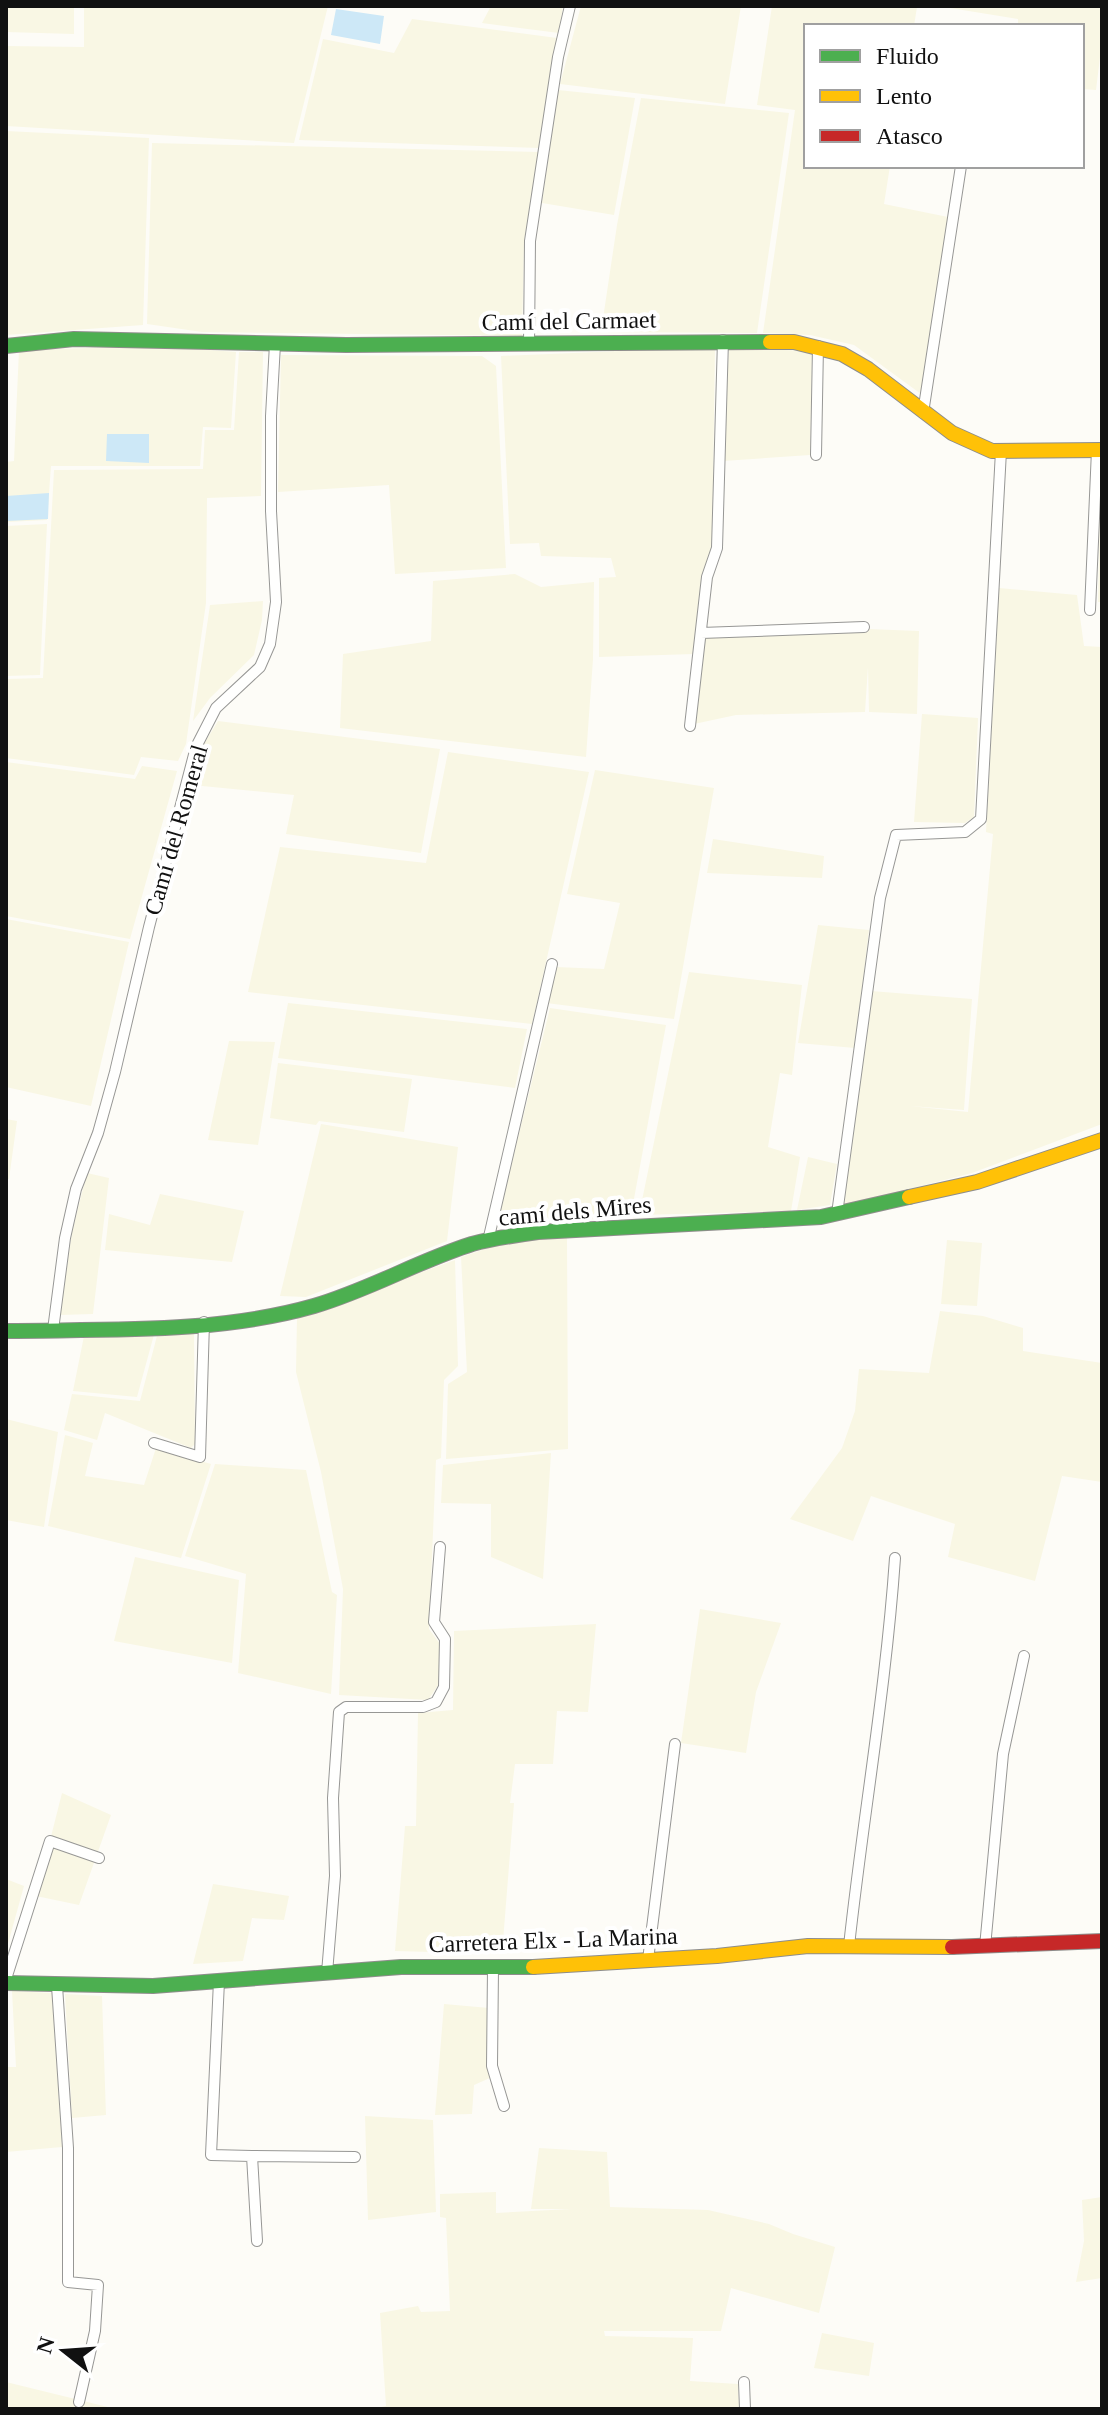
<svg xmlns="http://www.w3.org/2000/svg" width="1108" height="2415" viewBox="0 0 1108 2415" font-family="'Times New Roman',serif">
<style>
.farmland{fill:#f9f7e4}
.water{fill:#cde8f7}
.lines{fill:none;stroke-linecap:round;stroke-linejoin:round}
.street-casing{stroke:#979795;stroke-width:12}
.fast-casing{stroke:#8e8d8b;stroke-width:16}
.slow-casing{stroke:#8e8d8b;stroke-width:16}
.jam-casing{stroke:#8e8d8b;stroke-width:16}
.street{stroke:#fffffe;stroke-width:10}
.fast{stroke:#4caf50;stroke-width:14}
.slow{stroke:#ffc107;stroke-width:14}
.jam{stroke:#c62828;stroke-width:14}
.labels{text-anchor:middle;stroke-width:8;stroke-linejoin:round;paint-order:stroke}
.street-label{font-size:24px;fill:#111;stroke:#fff}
</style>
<rect width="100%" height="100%" fill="#fdfcf7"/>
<!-- farmland -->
<path class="farmland" d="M6 6H74V34L6 32Z
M84 6H328L294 143 6 126V46L84 47Z
M491 6H563L559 33 482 23Z
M581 6H741L725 104 560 84Z
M772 6 917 7 914 26H806V166H890L884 204 948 217 921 394 854 345 810 335 763 333 795 110 757 105Z
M938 6H1102V41L1096 90 1082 89V26H1018V19Z
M412 19 557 38 540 148 299 140 323 39 394 53Z
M558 90 635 98 614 215 542 203Z
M641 98 789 113 757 333 601 332 617 225Z
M6 131 149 138 143 325 6 335Z
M152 143 539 152 524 241 522 336 202 332 147 324Z
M155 346 236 352 231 428 203 427 200 466H51L47 520 6 522V462L14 461 19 350Z
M715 347 712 552 694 654 599 657V578L616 577 611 558 541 556 539 543 510 544 501 356Z
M729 348 812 351 810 455 723 461Z
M239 352H263L261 496 207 498 206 603 186 744 178 761 141 757 134 775 6 758V679L43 678 54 470 203 469 205 430H234Z
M281 355 482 356 496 366 506 568 395 574 389 485 278 492Z
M1101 456H1102V602H1098Z
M47 524 40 675 6 676V526Z
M515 574 541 587 594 582 593 659 586 757 340 728 343 654 431 641 433 581Z
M999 588 1077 595 1084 646 1102 647V1124L972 1173 842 1206 871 991 972 999 964 1110 910 1106 968 1112 993 834 986 832Z
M263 601 262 620 254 655 210 698 193 721 210 605Z
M868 629 919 631 917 714 869 712 868 667 865 712 736 715 694 724 701 638 741 634 868 632Z
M922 714 978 718 974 817 965 823 914 822Z
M218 721 440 749 421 853 286 834 294 795 192 785 204 744Z
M448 752 589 772 532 1024 248 992 280 847 426 863Z
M6 762 135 779 142 766 177 771 130 939 6 916Z
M595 770 714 788 674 1019 546 1003 556 967 604 969 620 903 567 894Z
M713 839 824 856 822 878 707 873Z
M6 919 129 942 91 1106 6 1087Z
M818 925 869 930 855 1048 798 1043Z
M689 972 802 985 792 1075 780 1073 768 1147 800 1157 791 1211 639 1215Z
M288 1003 527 1029 515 1088 278 1058Z
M550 1008 666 1025 631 1215 496 1227Z
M229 1041 275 1042 258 1145 208 1140Z
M278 1063 412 1079 404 1132 319 1121 316 1125 270 1118Z
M6 1119 17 1121 9 1179H6Z
M321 1124 458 1147 447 1241 306 1297 280 1296Z
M808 1157 837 1164 830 1205 797 1210Z
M87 1173 109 1178 93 1314 60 1315 72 1232Z
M160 1194 244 1211 232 1262 105 1250 109 1214 150 1225Z
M567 1237 568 1449 446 1459 448 1384 467 1372 461 1257 503 1243Z
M947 1240 982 1243 977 1306 941 1304Z
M455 1260 458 1366 444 1380 441 1458 436 1460 429 1629 440 1644 439 1684 428 1700 339 1695 343 1589 321 1472 296 1372 297 1317Z
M940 1311 983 1316 1023 1328V1351L1102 1363V1482L1062 1476 1035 1581 948 1557 955 1524 871 1496 853 1541 790 1519 842 1448 855 1411 859 1369 929 1373Z
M155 1331 137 1397 73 1391 84 1336Z
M158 1332H194L195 1444 191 1448 105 1413 97 1440 64 1430 72 1394 140 1401Z
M6 1419 58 1432 44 1527 6 1520Z
M65 1435 93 1443 85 1476 144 1485 156 1448 211 1464 181 1558 48 1526Z
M551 1453 543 1579 491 1557V1504L441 1503 443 1465Z
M215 1464 306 1470 332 1592 337 1595 331 1694 238 1673 246 1574 185 1556Z
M135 1557 239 1580 232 1663 114 1641Z
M700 1609 781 1623 756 1692 746 1753 681 1743Z
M596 1624 588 1712 557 1711 553 1764H515L510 1803H514L502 1954 395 1951 405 1826H416L418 1713 453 1710 454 1631Z
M62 1793 111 1815 79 1905 36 1896Z
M6 1879 24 1886 6 1951Z
M213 1884 289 1896 284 1920 252 1918 243 1961 193 1964Z
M12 1991 52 1993 62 2147 6 2152V2067H16Z
M65 1994 102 1996 106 2115 72 2118Z
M444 2004 489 2008 488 2073 492 2077 474 2085 472 2114 435 2115Z
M365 2116 433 2120 436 2212 368 2220Z
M539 2148 607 2152 610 2207 708 2210 769 2224 793 2234 835 2247 819 2313 731 2288 721 2331H604L605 2336 693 2338 690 2381 738 2384 739 2409H371L386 2406 380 2313 418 2306 421 2312 450 2311 446 2218 440 2217V2194L496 2192V2213L571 2209H531Z
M1102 2197V2278L1076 2282 1084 2241 1082 2200Z
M822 2333 874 2343 869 2376 814 2368Z
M6 2382 116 2409H6Z"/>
<!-- water -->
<path class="water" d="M336 9 384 16 380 44 331 35Z
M107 434H149V463L106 461Z
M49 493 48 519 6 521V496Z"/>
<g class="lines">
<defs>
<path id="street" d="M529 344 530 241 558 57 570 6
M923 413 961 166
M816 455 818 346
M1090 610 1097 450
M701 633 864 627
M690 726 707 577 717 548 723 340
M837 1214 880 898 896 835 965 832 981 819 1001 451
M488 1241 552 964
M53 1330 65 1238 76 1189 98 1133 115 1072 149 927 196 747 216 708 260 667 270 644 276 602 271 511V416L275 344
M154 1443 200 1457 204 1322
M849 1946C863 1817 886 1689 895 1558
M985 1947 1003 1754 1024 1656
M648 1960 675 1744
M493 1968 492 2066 504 2106
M327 1973 335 1876 333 1798 339 1712 346 1707H423L436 1702 444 1687 445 1639 434 1622 440 1547
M6 1979 50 1841 99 1858
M219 1981 211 2155 252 2156 257 2241
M57 1986 68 2148V2282L98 2285 95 2331 79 2402
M252 2156 355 2157
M744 2382 745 2409"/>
<path id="fast" d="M6 346 74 339 346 345 770 342
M6 1331C107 1329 216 1334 314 1306 369 1290 418 1261 472 1244 494 1238 516 1235 538 1232L821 1217 909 1197
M6 1983 153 1986 401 1967H533"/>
<path id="slow" d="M770 342H794L842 354 868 369 952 433 992 451 1102 450
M909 1197 977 1182 1102 1140
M533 1967 717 1956 808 1946 952 1947"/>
<path id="jam" d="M952 1947 1102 1941"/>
</defs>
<!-- street casing -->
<use href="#street" class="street-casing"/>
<!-- fast casing -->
<use href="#fast" class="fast-casing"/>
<!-- slow casing -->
<use href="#slow" class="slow-casing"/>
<!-- jam casing -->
<use href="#jam" class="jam-casing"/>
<!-- street -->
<use href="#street" class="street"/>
<!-- fast -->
<use href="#fast" class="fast"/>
<!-- slow -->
<use href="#slow" class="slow"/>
<!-- jam -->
<use href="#jam" class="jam"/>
</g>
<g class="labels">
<!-- street labels -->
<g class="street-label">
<text transform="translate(569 321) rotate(-1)" y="8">Camí del Carmaet</text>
<text transform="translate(176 830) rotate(-74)" y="8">Camí del Romeral</text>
<text transform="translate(575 1211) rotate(-5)" y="8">camí dels Mires</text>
<text transform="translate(553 1940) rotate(-2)" y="8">Carretera Elx - La Marina</text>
</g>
</g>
<!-- border -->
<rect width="1108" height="2415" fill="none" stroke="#111111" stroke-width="16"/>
<!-- legend -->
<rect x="804" y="24" width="280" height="144" fill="#ffffff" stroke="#a0a0a0" stroke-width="2"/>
<rect x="820" y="50" width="40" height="12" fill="#4caf50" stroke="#a0a0a0" stroke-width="2"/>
<text x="876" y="64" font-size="24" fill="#111111">Fluido</text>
<rect x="820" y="90" width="40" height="12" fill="#ffc107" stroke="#a0a0a0" stroke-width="2"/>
<text x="876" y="104" font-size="24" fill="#111111">Lento</text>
<rect x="820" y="130" width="40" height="12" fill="#c62828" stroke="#a0a0a0" stroke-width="2"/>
<text x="876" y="144" font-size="24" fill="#111111">Atasco</text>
<!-- north arrow -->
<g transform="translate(64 2351) rotate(287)" stroke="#ffffff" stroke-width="6" paint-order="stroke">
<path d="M0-6L14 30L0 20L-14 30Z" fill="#111111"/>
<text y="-12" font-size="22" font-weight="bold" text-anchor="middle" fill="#111111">N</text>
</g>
</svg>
